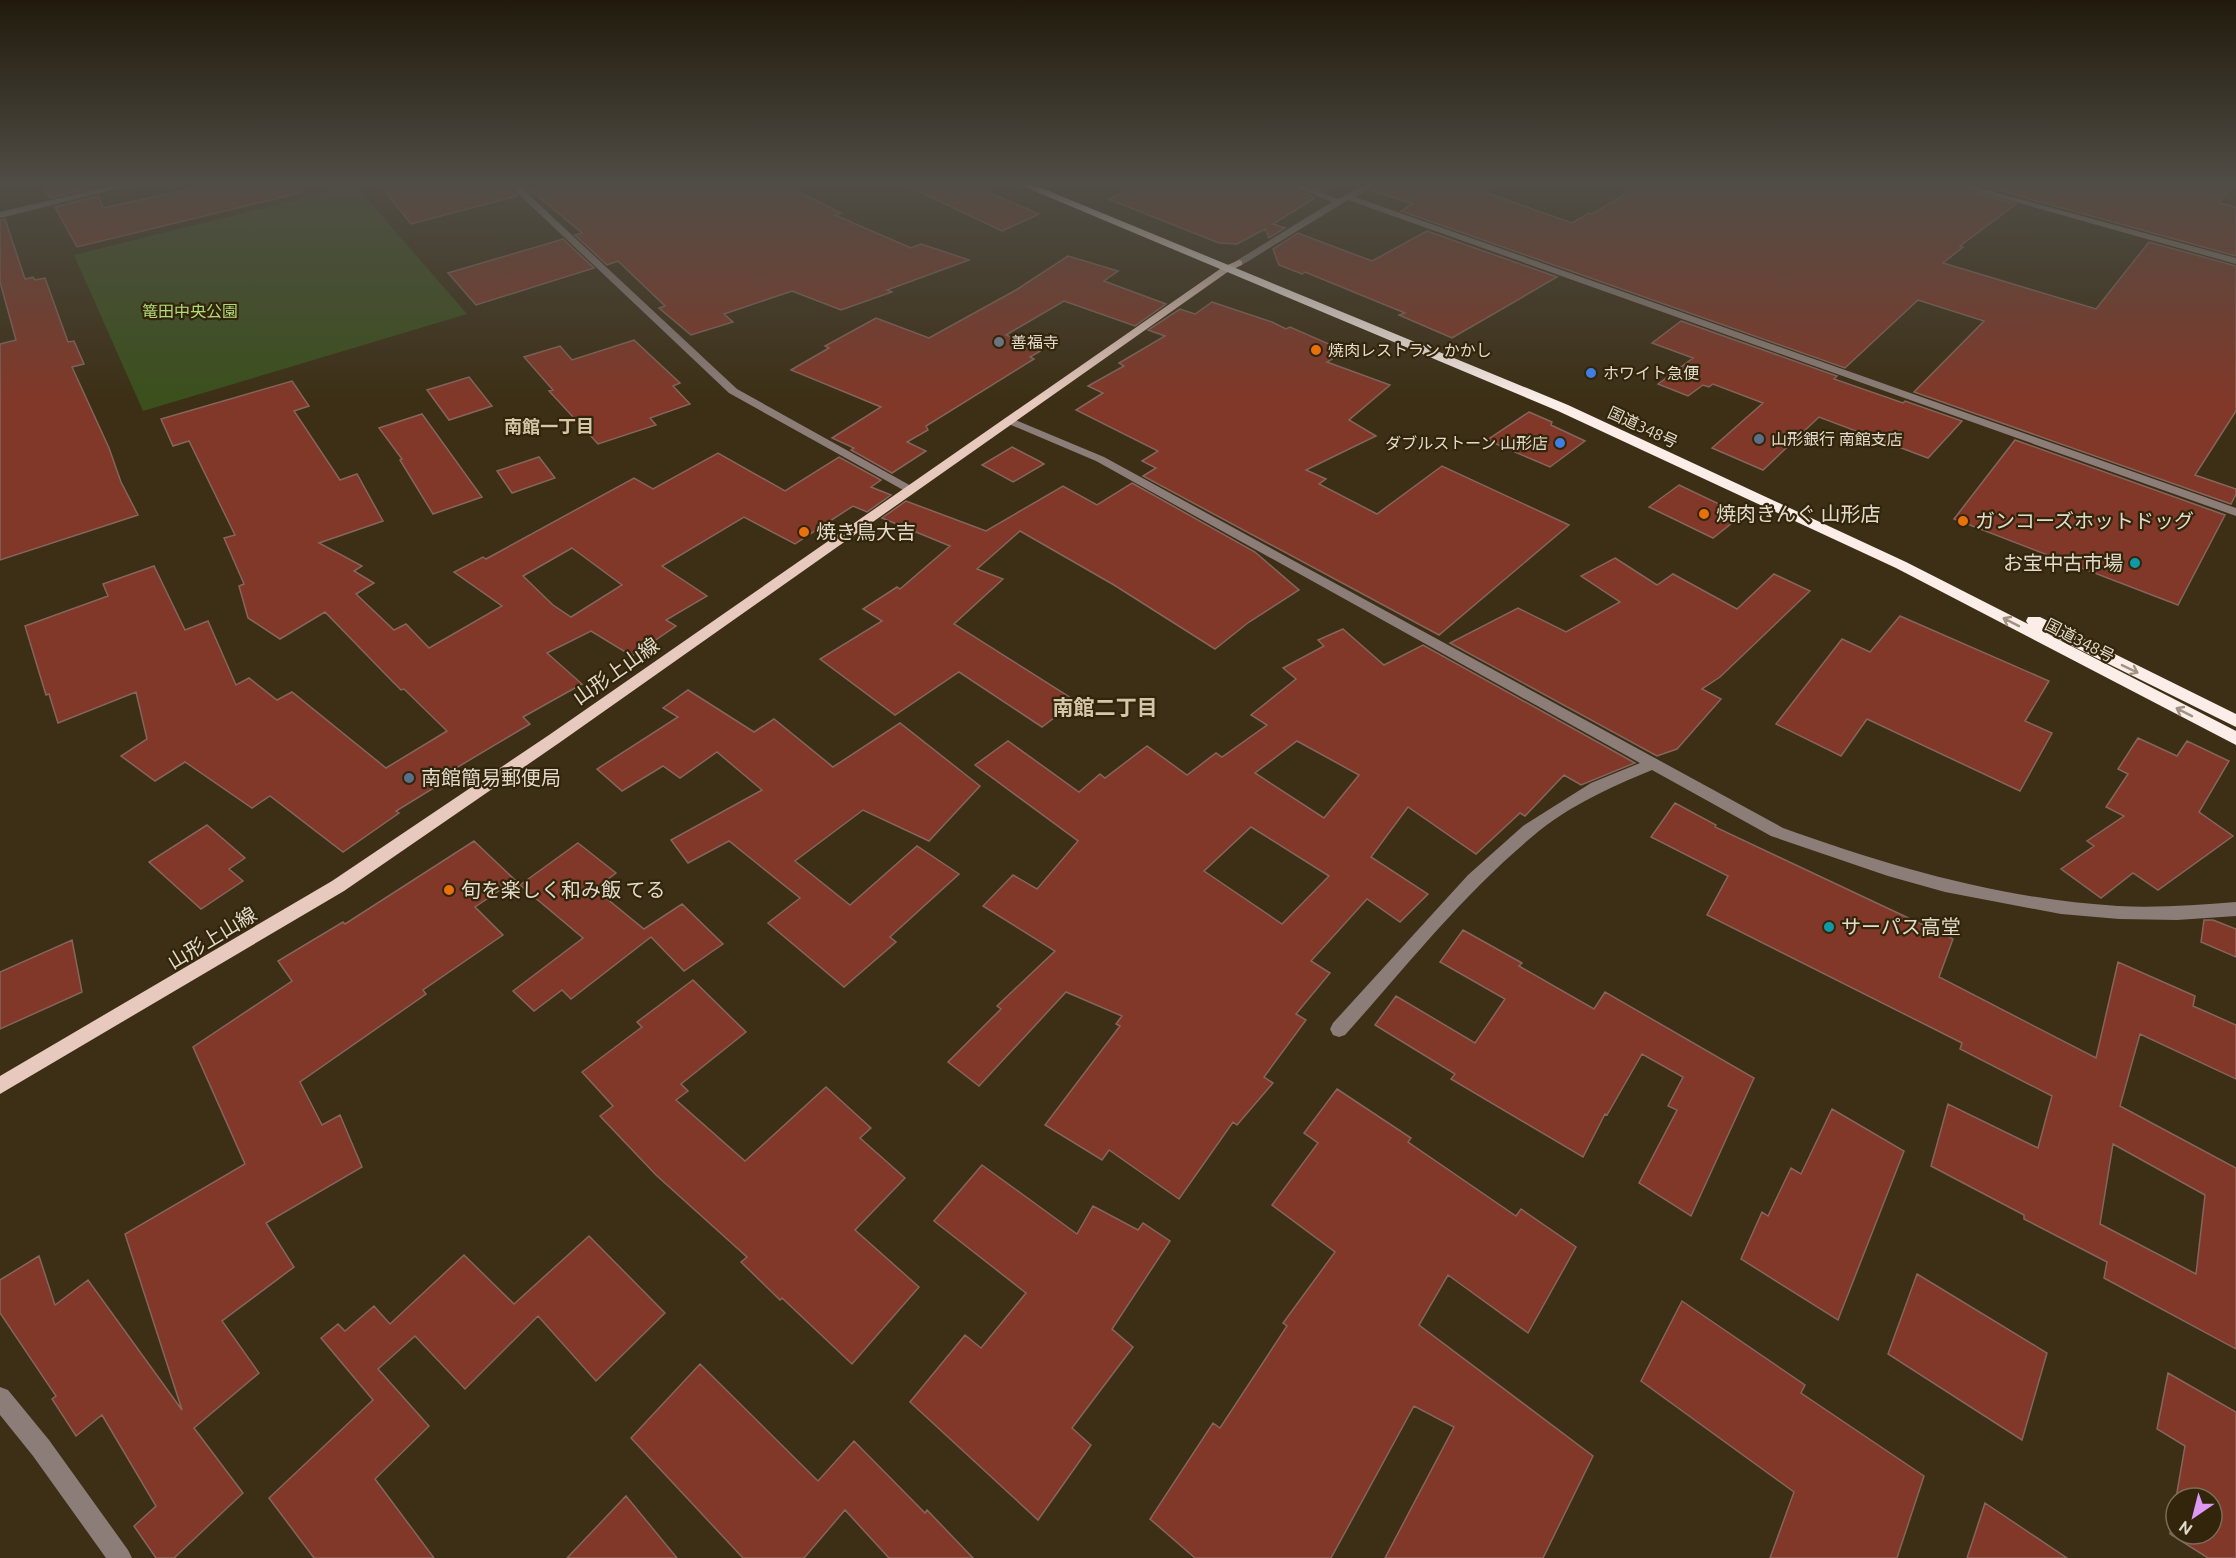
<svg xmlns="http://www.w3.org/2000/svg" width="2236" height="1558" viewBox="0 0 2236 1558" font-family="Ubuntu,'Noto Sans JP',sans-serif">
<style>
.green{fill:#3b501c}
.building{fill:#813828;stroke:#85655d;stroke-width:1.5;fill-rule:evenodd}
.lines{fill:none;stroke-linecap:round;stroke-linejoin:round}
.minor{fill:#8c7d78;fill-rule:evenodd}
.major{fill:#e7c9be;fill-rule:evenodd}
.highway{fill:#fbede7;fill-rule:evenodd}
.oneway{stroke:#a19384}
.worship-dot{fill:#6b7280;stroke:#32250b;stroke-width:2}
.food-dot{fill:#e8710a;stroke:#32250b;stroke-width:2}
.shop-dot{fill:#3f7fe0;stroke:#32250b;stroke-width:2}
.service-dot{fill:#5c6f8a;stroke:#32250b;stroke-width:2}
.culture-dot{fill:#0f9aa8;stroke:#32250b;stroke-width:2}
.labels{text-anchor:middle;stroke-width:4.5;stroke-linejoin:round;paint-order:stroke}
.far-park-label{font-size:16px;fill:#b1db79;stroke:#32250b}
.far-poi-label{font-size:16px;fill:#e2dacb;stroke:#32250b;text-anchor:start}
.far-street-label{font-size:16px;fill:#e2dacb;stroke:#32250b}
.far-neighbourhood-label{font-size:18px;font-weight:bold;fill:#d6c6a8;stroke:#32250b}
.poi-label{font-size:20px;fill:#e2dacb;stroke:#32250b;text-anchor:start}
.street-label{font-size:20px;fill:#e2dacb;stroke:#32250b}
.neighbourhood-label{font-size:21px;font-weight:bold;fill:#d6c6a8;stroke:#32250b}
</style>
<rect width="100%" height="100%" fill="#3c2f15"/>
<!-- green -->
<path class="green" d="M355 185 467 314 143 411 74 255Z"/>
<!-- building -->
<path class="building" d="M41 182H92L94 188 50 198Z
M223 182H302L303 192 77 247 55 207 98 196 103 208Z
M378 182H504L517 196 411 224Z
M519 182H780L841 213 835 215 911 248 921 244 969 260 887 290 892 292 841 310 792 291 724 314 733 322 691 335 659 308 665 306 618 261 607 265 575 235 582 233 533 192 530 193Z
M899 182H964L1039 214 1002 231Z
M1150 182H1180L1205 193 1207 182H1280L1315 198 1273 224 1285 228 1269 238 1265 229 1237 244 1219 243 1108 199Z
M1301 182H1340L1325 192Z
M1382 182H1500L1484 192 1572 223 1589 213 1592 214 1645 182H1942L2016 204 1960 246 1963 247 1943 263 2096 309 2149 242 2236 266V411L2195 475 2236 489V494L2231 504 1914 392 1984 321 1918 300 1845 368 1401 211 1413 204 1371 190Z
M1968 182H2236L2219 203 2236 207V256Z
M5 219 25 279 33 277 35 280 45 278 68 342 74 341 84 364 72 367 109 448 121 482 138 515 0 560V344L16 340 0 282V220Z
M1427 231 1557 277 1452 338 1399 315 1405 313 1305 272 1302 274 1279 265 1273 249 1298 233 1372 261Z
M563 239 594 268 476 305 448 273Z
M1068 256 1118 271 1104 281 1166 304 1135 326 1064 301 1006 335 1042 350 1030 357 1034 359 926 426 928 430 907 442 926 451 892 473 851 450 854 448 832 438 881 407 791 370 829 348 825 346 876 318 929 338 1016 290Z
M1212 302 1272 322 1286 329 1290 327 1345 351 1327 362 1390 385 1349 420 1376 436 1306 470 1326 479 1319 484 1377 514 1442 466 1569 525 1439 635 1143 476 1156 468 1142 461 1158 451 1076 410 1103 393 1088 386 1124 366 1119 363 1165 336 1148 330 1180 309 1195 314Z
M1681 321 1837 376 1834 379 1903 403 1905 401 1962 421 1928 458 1819 417 1763 470 1712 448 1763 403 1713 384 1709 387 1703 385 1688 396 1658 384 1693 358 1652 343Z
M634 340 680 383 673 386 690 404 650 418 656 425 598 444 549 391 553 390 524 357 560 346 572 360Z
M469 377 492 406 449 420 427 390Z
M292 381 309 406 294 411 340 480 357 474 383 521 319 543 362 566 354 571 374 583 356 594 394 630 406 624 429 648 502 606 454 572 483 557 486 559 634 478 653 489 718 453 785 491 839 457 881 480 871 487 891 495 867 512 853 506 795 544 744 517 662 566 707 596 666 620 676 626 632 656 591 631 547 653 582 684 523 717 530 724 441 777 445 781 396 811 399 813 343 852 270 796 252 808 185 762 155 781 121 756 147 739 136 692 58 723 49 694 46 695 25 626 108 596 103 584 154 566 185 630 208 621 236 685 249 678 277 700 292 692 386 768 447 731 404 689 401 690 391 680 325 612 280 639 248 618 239 586 244 584 224 538 235 535 189 441 173 446 161 419ZM572 548 622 585 571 617 553 605 523 576Z
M1529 412 1552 422 1551 425 1585 441 1550 467 1487 440Z
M422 414 482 497 433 514 400 460 402 459 379 428Z
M2015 440 2225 515 2178 605 1954 519Z
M1012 447 1039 461 1044 464 1013 482 982 465Z
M539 457 555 478 512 493 497 471Z
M1132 483 1255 552 1299 590 1249 622 1215 649 1114 585 1020 531 977 569 1003 579 954 624 1076 701 1042 727 959 672 895 715 820 659 882 621 863 609 897 587 900 589 950 546 882 518 906 501 986 531 1063 486 1097 505Z
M1679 485 1742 515 1713 538 1649 507Z
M1615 558 1657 585 1673 574 1737 609 1774 574 1810 591 1720 677 1702 689 1721 699 1677 749 1657 756 1450 643 1518 608 1566 632 1620 602 1581 576Z
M1900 616 2049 681 2025 721 2052 733 2020 791 1867 719 1841 756 1776 724 1842 639 1870 652Z
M1343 629 1384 665 1423 645 1635 763 1581 785 1564 775 1525 816 1520 813 1476 854 1408 807 1371 857 1428 894 1400 922 1367 899 1311 961 1330 973 1296 1014 1306 1020 1264 1077 1273 1083 1237 1125 1233 1122 1179 1199 1109 1150 1102 1160 1045 1125 1120 1026 1116 1024 1122 1016 1066 992 979 1086 948 1062 1001 1009 997 1006 1055 951 983 906 1013 875 1037 889 1078 841 975 765 1008 741 1079 792 1100 774 1105 778 1147 746 1187 775 1216 753 1222 757 1267 725 1251 715 1296 679 1283 668 1324 646 1318 640ZM1297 741 1359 775 1324 818 1255 773ZM1251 827 1329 876 1282 924 1204 871Z
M688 690 754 732 774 719 833 767 900 723 980 786 929 841 863 810 795 861 850 905 917 846 959 874 890 937 896 942 844 987 768 923 800 898 729 841 688 863 671 840 762 790 717 752 680 778 663 766 622 791 597 769 678 717 663 708Z
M2138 738 2177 756 2187 741 2229 761 2199 812 2233 836 2158 890 2133 873 2101 898 2061 869 2094 846 2087 841 2124 816 2106 807 2128 774 2118 769Z
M1675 803 1716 825 1715 827 1953 939 1939 977 2096 1058 2118 962 2195 996 2193 1006 2236 1025V1079L2140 1034 2120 1106 2236 1168V1349L2104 1278 2107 1262 2024 1219V1215L1931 1166 1948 1104 2038 1148 2052 1096 1960 1049 1962 1043 1707 915 1728 876 1651 837ZM2113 1144 2205 1195 2196 1274 2100 1224Z
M207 825 245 858 229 869 243 881 201 909 149 862Z
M474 841 515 880 475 907 503 935 423 990 426 994 300 1082 322 1125 340 1115 362 1167 266 1223 294 1267 222 1321 259 1373 194 1428 243 1493 174 1558H156L134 1526 156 1506 102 1415 76 1436 52 1399 56 1396 0 1313V1280L39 1256 55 1305 88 1280 182 1410 125 1234 245 1164 193 1047 292 981 278 961 343 922 345 924Z
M578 843 616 873 595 889 644 929 682 904 723 944 684 971 651 937 571 999 562 990 534 1011 513 991 583 938 520 885Z
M2204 920H2213L2236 929V957L2201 942Z
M1463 930 1522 963 1519 966 1594 1009 1605 992 1754 1078 1691 1216 1639 1183 1677 1110 1668 1106 1683 1077 1642 1054 1607 1115 1605 1114 1583 1157 1451 1079 1455 1074 1375 1025 1396 996 1475 1043 1505 999 1440 962Z
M72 940 82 992 0 1029V972Z
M693 980 746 1032 681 1084 688 1091 676 1100 745 1161 826 1087 871 1128 860 1138 905 1178 855 1230 919 1287 852 1364 782 1298 780 1300 741 1262 747 1257 656 1175 600 1116 613 1106 582 1072 642 1027 637 1022Z
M1337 1089 1411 1138 1408 1142 1516 1216 1521 1209 1576 1247 1528 1333 1448 1275 1419 1325 1593 1456 1543 1558H1385L1454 1427 1414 1406 1331 1558H1195L1150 1519 1213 1423 1220 1428 1287 1326 1283 1323 1335 1252 1272 1205 1318 1143 1304 1133Z
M1832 1109 1904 1151 1838 1320 1741 1259 1762 1212 1768 1216 1791 1168 1801 1174Z
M982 1165 1077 1234 1093 1206 1138 1230 1143 1223 1170 1241 1112 1329 1133 1347 1072 1428 1091 1445 1038 1520 910 1402 965 1335 981 1348 1026 1293 934 1221Z
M589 1236 665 1313 596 1381 538 1316 465 1389 415 1336 378 1369 429 1426 375 1479 434 1558H314L269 1498 373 1400 321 1338 338 1324 345 1331 374 1306 390 1324 464 1255 514 1304Z
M1917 1274 2047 1353 2022 1440 1888 1354Z
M1682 1301 1805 1385 1801 1393 1924 1476 1897 1558H1770L1794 1492 1641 1381Z
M700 1364 818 1481 854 1441 925 1513 927 1510 973 1558H889L845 1510 804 1558H743L631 1438Z
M2168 1373 2236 1412V1558H2208L2170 1534 2176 1498V1534H2212V1498H2176L2185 1446 2157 1429Z
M626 1496 677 1558H567Z
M1985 1503 2067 1558H1967Z"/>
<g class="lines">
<!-- minor -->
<path class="minor" d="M128 182H144L0 218V212Z
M506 182H515L737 389 913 487V491H905L729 393Z
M1282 182H1294L1338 199 1369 182H1380L1355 197 2236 508V516L1348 200 1242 265H1236V261L1332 202Z
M1944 182H1958L2236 258V264Z
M1008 417 1104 457 1783 828C1891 867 2002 899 2118 906 2157 908 2197 905 2236 902V916L2177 920 2119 919 2061 914 1945 892 1888 876 1771 836 1652 770C1611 787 1568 806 1533 836 1463 894 1406 967 1345 1035L1339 1037 1333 1035 1330 1029 1333 1023 1468 875 1523 826 1591 783 1640 763 1096 461 1004 422 1003 420Z
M0 1387 8 1390 49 1440 128 1550 132 1558H106L33 1456 0 1415Z"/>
<!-- major -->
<path class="major" d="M1239 260 1242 261V265L1229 271 559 743 344 891 0 1094V1076L332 881 549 735 1223 267Z"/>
<!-- highway -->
<path class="highway" d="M1013 182H1027L1568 405 1906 562 2028 624 2026 621 2028 617H2040L2236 714V727L2042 631 2236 731V745L1896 568 1558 411Z"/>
</g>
<!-- one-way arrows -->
<defs><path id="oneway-shaft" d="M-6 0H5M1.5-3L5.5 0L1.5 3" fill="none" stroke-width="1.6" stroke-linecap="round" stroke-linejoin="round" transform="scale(1.5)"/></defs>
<g class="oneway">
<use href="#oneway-shaft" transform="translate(2011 622) rotate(-153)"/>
<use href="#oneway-shaft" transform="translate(2130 669) rotate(26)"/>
<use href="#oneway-shaft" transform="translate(2184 712) rotate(-153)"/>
</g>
<!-- sky -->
<linearGradient id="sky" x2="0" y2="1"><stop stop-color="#211a0c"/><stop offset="0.46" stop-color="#504d46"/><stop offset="1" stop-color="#504d46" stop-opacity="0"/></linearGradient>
<rect width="2236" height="400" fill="url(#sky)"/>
<!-- markers -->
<circle class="worship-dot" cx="999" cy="342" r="6"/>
<g class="food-dot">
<circle cx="1316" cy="350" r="6"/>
<circle cx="1704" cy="514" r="6"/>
<circle cx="1963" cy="521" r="6"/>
<circle cx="804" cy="532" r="6"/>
<circle cx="449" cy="890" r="6"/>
</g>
<g class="shop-dot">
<circle cx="1591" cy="373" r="6"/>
<circle cx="1560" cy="443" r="6"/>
</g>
<g class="service-dot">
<circle cx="1759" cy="439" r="6"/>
<circle cx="409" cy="778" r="6"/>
</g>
<g class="culture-dot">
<circle cx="2135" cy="563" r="6"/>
<circle cx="1829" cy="927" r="6"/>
</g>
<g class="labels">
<!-- far-park labels -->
<g class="far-park-label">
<text x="190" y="317">篭田中央公園</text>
</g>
<!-- far-poi labels -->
<g class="far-poi-label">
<text x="1011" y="348">善福寺</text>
<text x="1328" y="356">焼肉レストラン かかし</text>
<text x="1603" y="379">ホワイト急便</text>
<text x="1771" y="445">山形銀行 南館支店</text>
<text x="1548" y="449" text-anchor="end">ダブルストーン 山形店</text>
</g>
<!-- far-street labels -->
<g class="far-street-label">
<text transform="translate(1643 427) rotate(25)" y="6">国道348号</text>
<text transform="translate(2080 640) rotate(27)" y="6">国道348号</text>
</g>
<!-- far-neighbourhood labels -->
<g class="far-neighbourhood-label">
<text x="549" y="433">南館一丁目</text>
</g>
<!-- poi labels -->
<g class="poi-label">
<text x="1716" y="521">焼肉きんぐ 山形店</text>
<text x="1975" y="528">ガンコーズホットドッグ</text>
<text x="816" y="539">焼き鳥大吉</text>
<text x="2123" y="570" text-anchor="end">お宝中古市場</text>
<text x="421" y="785">南館簡易郵便局</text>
<text x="461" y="897">旬を楽しく和み飯 てる</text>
<text x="1841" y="934">サーパス高堂</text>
</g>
<!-- street labels -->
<g class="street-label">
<text transform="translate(616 671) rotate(-35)" y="7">山形上山線</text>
<text transform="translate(212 938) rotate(-31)" y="7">山形上山線</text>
</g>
<!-- neighbourhood labels -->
<g class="neighbourhood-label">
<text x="1105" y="715">南館二丁目</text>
</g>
</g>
<!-- north arrow -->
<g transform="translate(2194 1516) rotate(215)"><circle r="28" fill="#32250b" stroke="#786d58" stroke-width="1.5"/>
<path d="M0-4.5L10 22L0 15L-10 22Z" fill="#dd99f4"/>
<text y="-9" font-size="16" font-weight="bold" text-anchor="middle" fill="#e2dacb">N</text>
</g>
</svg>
